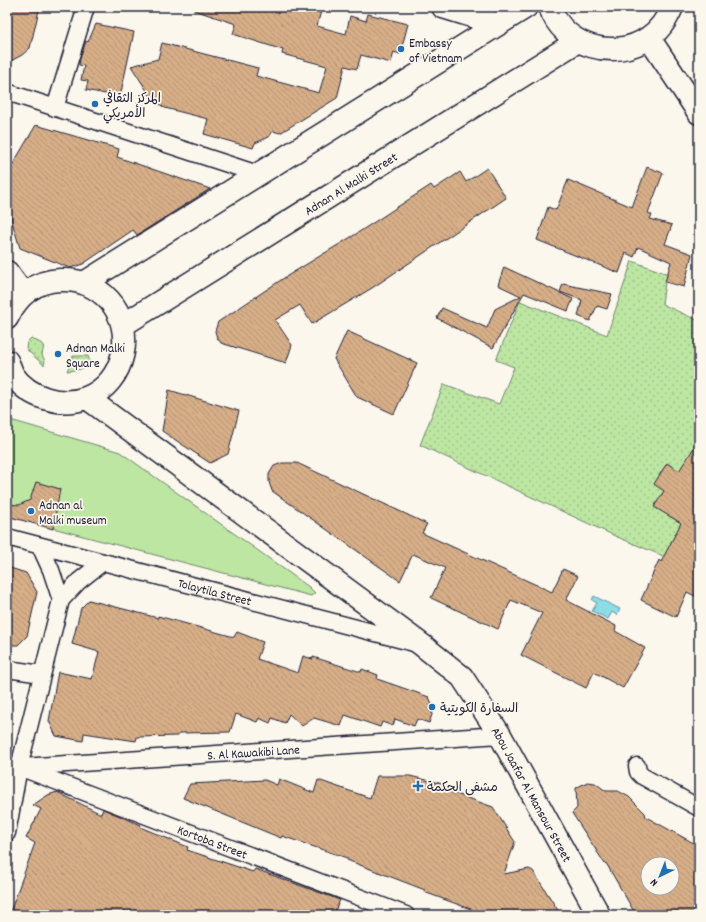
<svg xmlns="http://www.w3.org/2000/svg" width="706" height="922" viewBox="0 0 706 922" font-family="Dekko,'Playpen Sans Arabic',sans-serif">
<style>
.grass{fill:url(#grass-dots);stroke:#6f846e}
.park{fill:#bce6a2;stroke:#6f846e}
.water{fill:#8cdde6;stroke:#6292a2}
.building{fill:url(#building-back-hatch);stroke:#22223b;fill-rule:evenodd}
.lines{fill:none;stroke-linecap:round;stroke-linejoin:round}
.street-casing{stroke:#22223b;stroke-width:19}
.secondary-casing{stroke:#22223b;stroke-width:25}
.street{stroke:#fbf7ec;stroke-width:16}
.secondary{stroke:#fbf7ec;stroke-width:22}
.poi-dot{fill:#1f6fb2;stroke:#fbf7ec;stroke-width:1.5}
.labels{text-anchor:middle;stroke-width:3.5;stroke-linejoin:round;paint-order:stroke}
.poi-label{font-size:13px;fill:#22223b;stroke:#fbf7ec;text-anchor:start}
.street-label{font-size:13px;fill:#22223b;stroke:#fbf7ec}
</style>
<defs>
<pattern id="grass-dots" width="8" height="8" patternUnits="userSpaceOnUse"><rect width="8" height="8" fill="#bce6a2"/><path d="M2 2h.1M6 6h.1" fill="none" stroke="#a1c58c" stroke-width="1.8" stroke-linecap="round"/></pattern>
<pattern id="building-back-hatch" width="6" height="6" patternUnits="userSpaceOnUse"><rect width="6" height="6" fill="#d6ae88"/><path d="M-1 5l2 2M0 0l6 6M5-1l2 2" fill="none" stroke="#b79576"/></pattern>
</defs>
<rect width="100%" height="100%" fill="#fbf7ec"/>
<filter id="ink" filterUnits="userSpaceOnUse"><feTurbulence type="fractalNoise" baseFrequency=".025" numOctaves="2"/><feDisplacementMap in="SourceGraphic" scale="8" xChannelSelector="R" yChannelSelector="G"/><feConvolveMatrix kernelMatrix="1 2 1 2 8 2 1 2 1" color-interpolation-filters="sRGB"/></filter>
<g filter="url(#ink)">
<!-- grass -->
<path class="grass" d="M632 261 668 274 665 282 662 304 699 321V571L615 536 420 445 444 384 499 404 514 367 496 360 520 301 607 335Z
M31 338 44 345 42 355 45 361 44 365 29 352 26 348 27 342Z
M73 356H88L90 363C84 370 76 370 67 371Z"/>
<!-- park -->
<path class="park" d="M7 419 120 452 309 587 315 593 311 596 7 516Z"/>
<!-- water -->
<path class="water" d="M594 596 620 609 617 615 612 612 608 619 592 611 597 603 592 600Z"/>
<!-- building -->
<path class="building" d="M7 7H26L39 10 30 48 22 55 7 63Z
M194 7H322L317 26 346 34 350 16 366 21 368 14 408 24 400 54 394 52 391 63 361 55 357 69 345 66 337 98 280 133 273 131 269 137 255 143 253 148 204 134 208 119 165 108 153 100 131 66 158 59 162 43 258 68 256 76 319 93 327 66 282 54 283 50 233 34 236 24 194 10Z
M96 24 134 32 120 97 86 90 88 81 81 80 84 66 79 65 80 59 86 41 88 42Z
M36 125 119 149 117 157 210 189 137 235 133 230 83 264 70 268 20 248 10 215 7 216V174Z
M647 167 663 173 648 213 652 215 650 219 672 225 665 244 692 254 684 287 665 282 671 262 638 247 634 257 626 253 619 273 537 240 548 207 556 210 568 180 632 207Z
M487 168 506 198 372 288 312 324 300 305 275 320 292 345 286 363 221 343 217 338 215 331 218 322 284 278 356 234 431 185 434 189 460 172 466 182Z
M504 267 573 299 568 311 524 293 493 348 437 318 442 308 487 328 495 309 521 296 498 285Z
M563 284 612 294 607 309 597 306 590 321 578 316 582 300 560 292Z
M347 331 417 363 394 414 357 397 334 359Z
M169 390 239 411 228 454 210 463 162 431Z
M699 440V598L687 592 676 617 641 600 659 560 661 562 681 523 654 507 664 491 654 484 667 463 679 471Z
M282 463H297L427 524 422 533 552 592 563 569 578 576 566 600 616 626 615 631 645 648 623 688 594 672 586 688 521 655 542 613 511 600 498 629 431 598 445 568 413 554 400 581 272 491 269 482V474L274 466Z
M36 482 60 489 53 529 7 516V504L19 505 30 500Z
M7 567 26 573 37 592 27 636 18 645H7Z
M89 600 158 618V616L234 637 237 632 263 642 257 659 298 673 303 656 313 659V657L361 672 362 669 378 675 377 679 429 697 434 709 429 723 417 719 414 726 395 719 393 726 382 722 380 727 345 715 341 726 314 718 302 726 289 714 285 723 272 718 270 723 259 718 257 722 236 714 230 732 180 733 178 736 137 737 136 741 84 733 83 741 56 736 49 721 58 672 92 679 99 652 72 644 81 608Z
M377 776H410L447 785 446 789 448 791 493 807 515 842 504 874 529 869 533 871 561 915H487L424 892 425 890 347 860V858L282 836 281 838 183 798 190 784 265 780 277 785 279 779 314 793 318 780 370 798Z
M587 782 595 783 606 791H618L629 797 645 813 646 817 699 846V915H636L606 863 605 864 572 813 577 808 576 788ZM648 864H672V888H648Z
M57 792 101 814 103 809 141 825 140 827 188 847 187 850 253 872 255 869 340 900 333 915H9L35 843 26 838 41 809 33 805 48 795Z"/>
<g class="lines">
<defs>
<g id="street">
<path d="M7 92 258 174"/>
<path d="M55 108 86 7"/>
<path id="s1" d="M7 537 414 643"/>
<path d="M40 546 51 570 61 600"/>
<path d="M7 669 42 674"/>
<path d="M637 766 638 772 642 776 699 808"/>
<path id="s2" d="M7 768 500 735"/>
<path id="s3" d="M24 769 406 915"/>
<path d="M7 833 19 767 61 600 79 581 103 562"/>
</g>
<g id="secondary">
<path d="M443 7 498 24"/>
<path d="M550 7C563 47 615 61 648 38 659 31 667 19 672 7"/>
<path d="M649 38 699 113"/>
<path d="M7 272 23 294"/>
<path d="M84 283 526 7"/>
<path d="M7 318C17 296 35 281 60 280 79 279 96 286 109 300 136 329 126 383 86 398 61 407 29 398 13 375 11 371 9 365 7 361"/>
<path id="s4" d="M123 325 578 41"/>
<path id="s5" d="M87 398 422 645 462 677 500 735 599 915"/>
</g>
</defs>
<!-- street casing -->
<use href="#street" class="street-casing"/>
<!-- secondary casing -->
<use href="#secondary" class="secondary-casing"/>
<!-- street -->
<use href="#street" class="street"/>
<!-- secondary -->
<use href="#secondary" class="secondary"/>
</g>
</g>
<!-- markers -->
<g class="poi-dot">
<circle cx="401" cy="49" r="4"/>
<circle cx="95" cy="104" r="4"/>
<circle cx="58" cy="354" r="4"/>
<circle cx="31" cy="511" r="4"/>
<circle cx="432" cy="707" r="4"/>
<path d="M416 780h4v4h4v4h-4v4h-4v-4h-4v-4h4z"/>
</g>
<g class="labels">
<!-- poi labels -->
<g class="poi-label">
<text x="409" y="47">Embassy<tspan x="409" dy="15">of Vietnam</tspan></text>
<text x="103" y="102">المركز الثقافي<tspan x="103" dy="15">الأمريكي</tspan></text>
<text x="66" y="352">Adnan Malki<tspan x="66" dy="15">Square</tspan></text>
<text x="39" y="509">Adnan al<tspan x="39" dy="15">Malki museum</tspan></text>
<text x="440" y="712">السفارة الكويتية</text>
<text x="427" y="791">مشفى الحكمة</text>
</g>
<!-- street labels -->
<g class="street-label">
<text dy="5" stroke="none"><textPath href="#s4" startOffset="268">Adnan Al Malki Street</textPath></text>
<text dy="5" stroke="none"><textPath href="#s1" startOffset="215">Tolaytila Street</textPath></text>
<text dy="5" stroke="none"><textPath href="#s2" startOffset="247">S. Al Kawakibi Lane</textPath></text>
<text dy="5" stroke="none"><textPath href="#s5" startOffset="604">Abou Jaafar Al Mansour Street</textPath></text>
<text dy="5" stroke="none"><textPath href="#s3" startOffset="202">Kortoba Street</textPath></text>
</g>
</g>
<!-- margin -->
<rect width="706" height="922" fill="none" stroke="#fbf7ec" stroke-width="24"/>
<rect x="12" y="12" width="682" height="898" fill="none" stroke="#22223b" stroke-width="1.5" filter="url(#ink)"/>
<!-- north arrow -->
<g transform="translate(660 876) rotate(223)"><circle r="19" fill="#fbf7ec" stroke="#a4a2a5"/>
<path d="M0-3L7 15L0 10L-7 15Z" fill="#1f6fb2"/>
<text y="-6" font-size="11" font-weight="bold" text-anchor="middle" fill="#22223b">N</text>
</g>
</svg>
